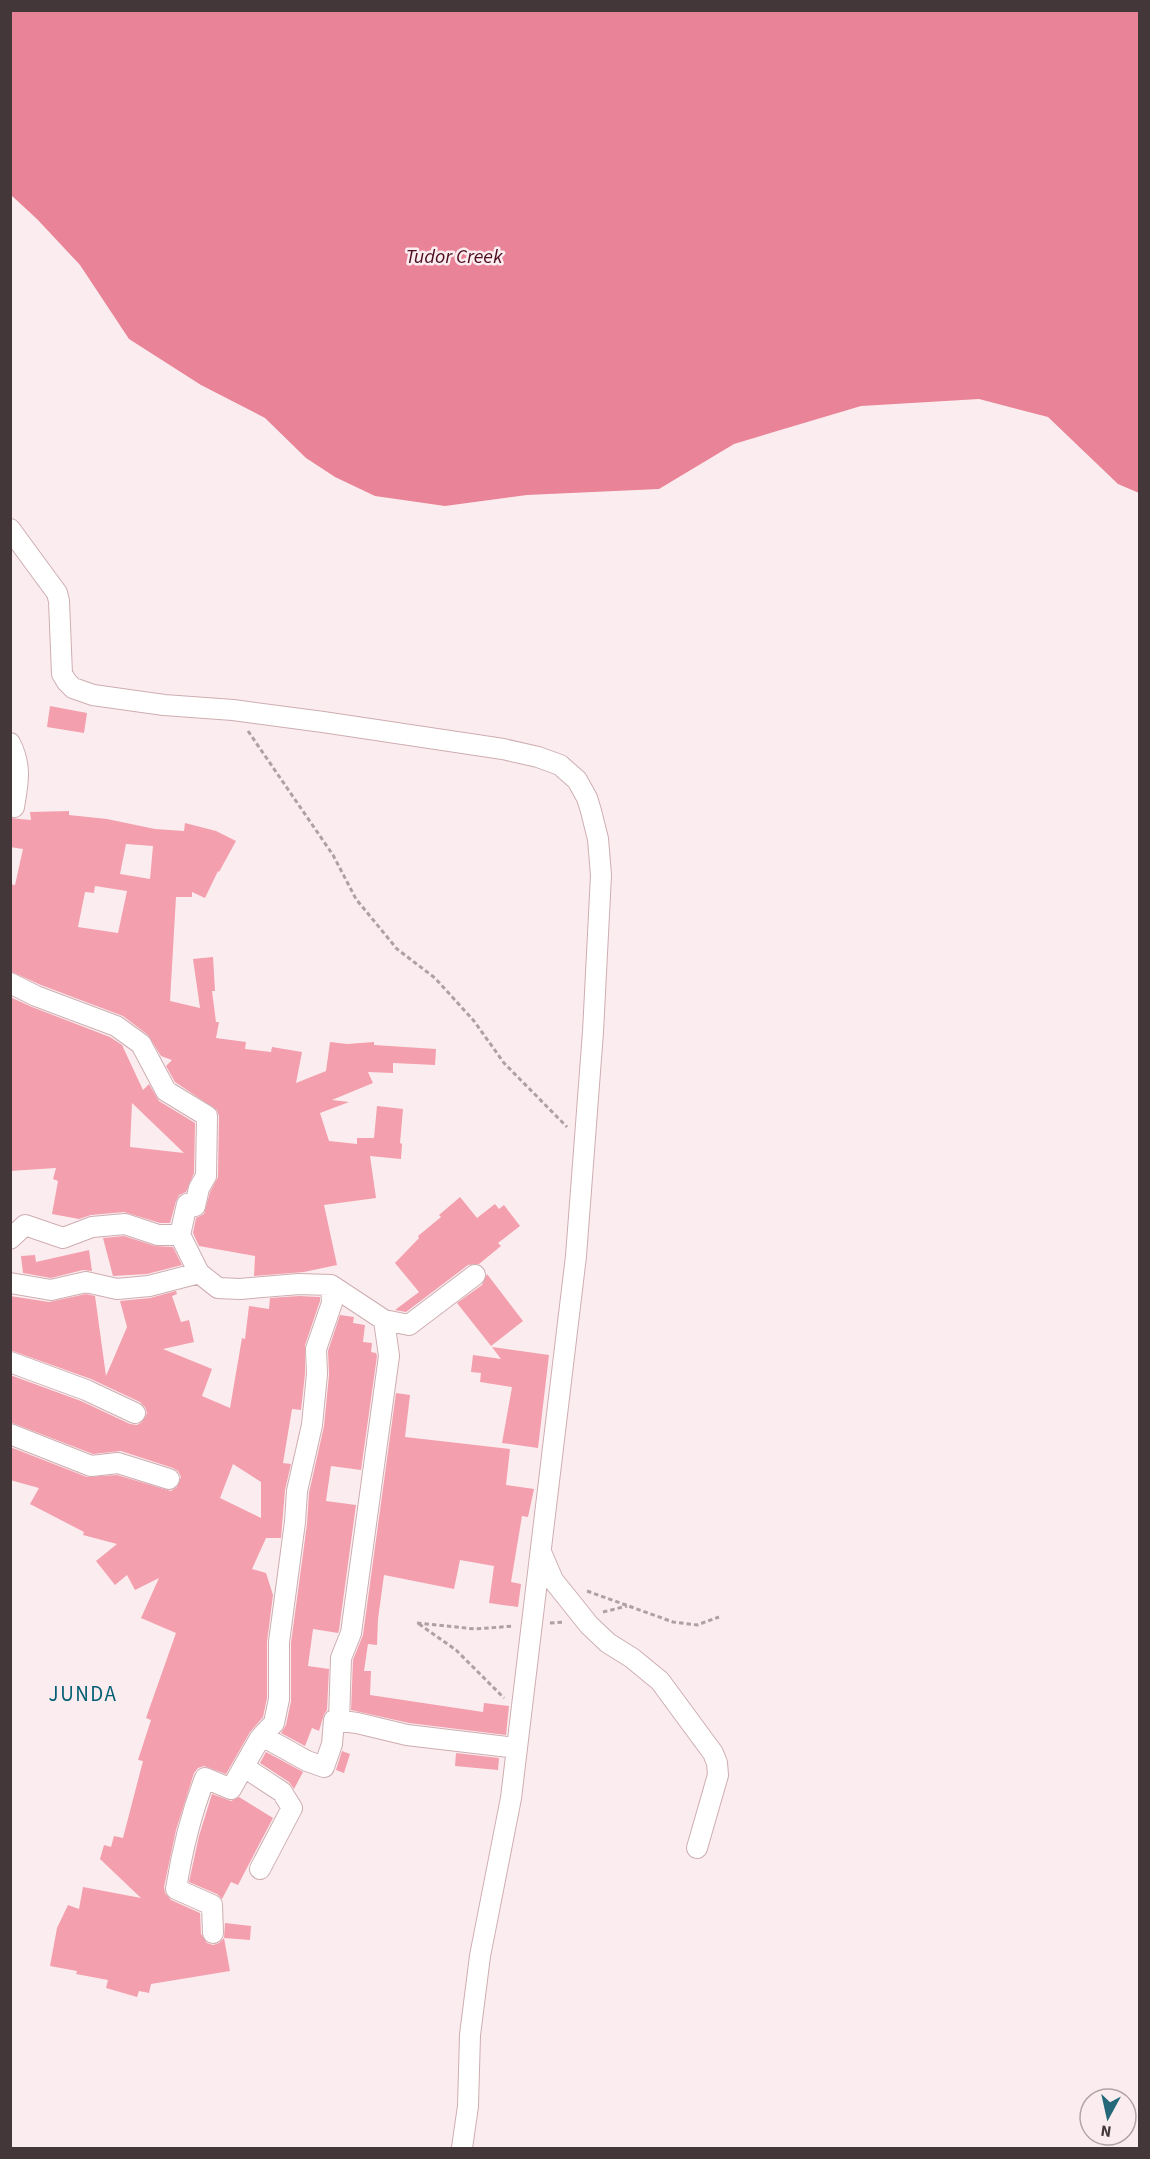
<svg xmlns="http://www.w3.org/2000/svg" width="1150" height="2159" viewBox="0 0 1150 2159" font-family="'Source Sans 3',sans-serif">
<style>
.water{fill:#e98397}
.building{fill:#f39fad;fill-rule:evenodd}
.lines{fill:none;stroke-linecap:round;stroke-linejoin:round}
.minor-casing{stroke:#ceadb1;stroke-width:22}
.path{stroke:#afa1a3;stroke-width:3;stroke-dasharray:4.5 3;stroke-linecap:butt}
.minor{stroke:#fff;stroke-width:20}
.labels{text-anchor:middle;stroke-width:5;stroke-linejoin:round;paint-order:stroke}
.water-label{font-size:20px;font-style:italic;fill:#4d0d20;stroke:#fbedef}
.quarter-label{font-size:21px;letter-spacing:1.5px;fill:#035f73;stroke:#fbedef}
</style>
<rect width="100%" height="100%" fill="#fbedef"/>
<!-- water -->
<path class="water" d="M11 10 1139 11V493L1118 484 1048 417 979 399 861 406 734 444 659 489 527 495 445 506 375 496 335 477 306 458 265 418 201 385 129 339 80 265 37 219 11 195Z"/>
<!-- building -->
<path class="building" d="M50 706 87 713 84 733 47 727Z
M69 811V815L107 819 155 829 184 831 185 823 216 831 236 841 219 872 218 871 205 898 192 892V897H176L170 1001 200 1008 193 959 213 957 215 991H212L216 1022H219L216 1038 246 1042 245 1049 271 1052 272 1047 302 1052 296 1083 326 1071 330 1042 347 1044 374 1042V1045L436 1049 435 1065 393 1063V1073L368 1072 373 1083 332 1100 349 1102 320 1113 329 1141 357 1144V1138H374L377 1106 403 1109 400 1143 402 1144 401 1159 370 1156 376 1198 324 1205 337 1265 304 1272 254 1276 255 1256 199 1246 193 1233 196 1218 204 1214 210 1192 218 1177 219 1116 217 1110 175 1082 166 1066 172 1060 161 1056 148 1035 123 1016 41 985 10 971V884L15 885 23 849 10 847V818L31 820 30 812ZM126 844 153 846 150 879 120 874ZM95 886 127 891 118 933 78 927 85 892 94 893Z
M10 997 32 1007 110 1037 122 1045 143 1090 149 1084 159 1101 195 1123 194 1173 186 1192 179 1195 176 1201 170 1223H160L124 1212 91 1215 79 1219 52 1214 58 1181 53 1179 56 1168 10 1171ZM132 1103 184 1153 130 1147Z
M460 1197 477 1218 495 1204 499 1209 504 1205 520 1226 498 1243 501 1246 479 1264 468 1265 406 1312 395 1310 419 1292 395 1263 419 1238 418 1236 441 1217 439 1215Z
M124 1236 155 1246 173 1247 182 1265 147 1274 113 1276 103 1238Z
M89 1250 92 1271 83 1270 51 1278 23 1273 21 1256 35 1255 36 1262Z
M487 1274 523 1321 491 1346 457 1303 482 1285Z
M176 1291 177 1294 172 1296 181 1322 189 1320 194 1342 163 1349 212 1369 202 1396 230 1408 242 1338 245 1339 249 1306 269 1309 270 1298 299 1296 320 1297V1301L305 1345V1374L301 1410 292 1409 283 1463 291 1464 285 1490 281 1538H266L252 1569 266 1573 273 1595 267 1642V1698L263 1717 250 1732 226 1774 204 1766 198 1768 194 1773 176 1830 164 1887 165 1893 171 1900 200 1913 201 1934 207 1943 213 1945 219 1943 224 1938 230 1971 151 1984 149 1993 139 1991 137 1997 106 1988 108 1980 76 1974 77 1971 50 1966 57 1928 68 1905 79 1909 83 1887 141 1898 100 1859 104 1845 111 1847 114 1836 123 1838 143 1761 138 1760 151 1720 146 1718 176 1633 141 1618 159 1578 135 1590 127 1575 115 1585 96 1561 117 1544 83 1535 84 1532 30 1504 39 1488 10 1480V1447L87 1477 117 1475 171 1491 177 1487 181 1477 178 1471 173 1468 121 1451 93 1454 10 1422V1375L81 1401 130 1424 137 1425 142 1422 147 1413 145 1407 140 1402 91 1379 10 1350V1296L49 1302 86 1294 95 1296 106 1376 127 1327 120 1301 150 1298ZM233 1464 261 1482V1518L220 1498Z
M340 1315 354 1317 353 1323 365 1325 363 1342 372 1343 371 1352 376 1353 377 1356 361 1470 331 1466 326 1501 356 1505 339 1630 338 1633 313 1629 308 1666 329 1669 327 1710 324 1714 319 1731 312 1728 305 1746 281 1733 286 1725 291 1701V1643L307 1524 309 1493 324 1426 329 1375 328 1351Z
M492 1347 549 1355 538 1448 502 1443 512 1387 480 1382 481 1373 471 1372 473 1355 501 1359Z
M396 1393 410 1395 405 1437 510 1449 506 1485 534 1489 528 1517 522 1516 511 1582 521 1584 518 1607 489 1603 494 1566 460 1560 454 1589 384 1575 378 1619 377 1645 368 1644 364 1671H371L370 1695 483 1712 484 1703 509 1706 506 1735 409 1723 351 1710 353 1660 363 1635Z
M342 1751 350 1754 344 1773 336 1770Z
M266 1752 303 1772 294 1789 289 1782 260 1763Z
M456 1753 499 1758 498 1770 455 1766Z
M212 1794 231 1801 239 1797 273 1818 238 1885 231 1882 222 1899 217 1894 189 1882 199 1836Z
M225 1923 251 1926 250 1940 224 1938Z"/>
<g class="lines">
<defs>
<path id="minor" d="M10 529 57 593 59 601 62 674 67 682 73 688 93 695 164 705 233 710 323 722 503 749 538 757 560 765 577 780 587 798 591 811 598 839 601 875 593 1032 576 1256 511 1798 480 1956 470 2035 468 2106 462 2148
M10 743C22 766 18 783 14 807L10 806
M10 983 36 996 116 1026 141 1044 166 1091 207 1116 206 1176 199 1188 195 1206 187 1204 180 1235
M10 1239 25 1225 63 1238 92 1227 125 1224 158 1235H180L199 1273 218 1288 240 1289 299 1284 331 1285 384 1320 409 1325 475 1275
M10 1283 51 1290 86 1282 117 1289 149 1286 199 1273
M10 1362 86 1390 135 1413
M10 1434 91 1466 118 1463 169 1479
M541 1552 553 1580 589 1625 608 1643 632 1658 660 1681 713 1753 717 1763 718 1775 697 1848
M339 1721 341 1658 351 1633 389 1356 384 1320
M262 1736 307 1761 324 1767 332 1744 334 1720 357 1723 407 1735 516 1748
M244 1767 282 1792 292 1808 260 1869
M213 1933 212 1905 176 1889C182 1851 191 1814 205 1778L231 1789 260 1738 274 1723 279 1699V1642L295 1522 297 1491 312 1425 317 1374 316 1349 332 1303 331 1285"/>
</defs>
<!-- minor casing -->
<use href="#minor" class="minor-casing"/>
<!-- path -->
<path class="path" d="M248 731 333 855 356 899 397 949 435 978 474 1021 504 1063 567 1127
M587 1591 673 1622 697 1625 719 1617
M603 1612 627 1606
M417 1623 475 1629 514 1626
M550 1623 565 1622
M419 1624 456 1650 504 1698"/>
<!-- minor -->
<use href="#minor" class="minor"/>
</g>
<g class="labels">
<!-- water labels -->
<g class="water-label">
<text x="454" y="263">Tudor Creek</text>
</g>
<!-- quarter labels -->
<g class="quarter-label">
<text x="83" y="1701">JUNDA</text>
</g>
</g>
<!-- border -->
<rect width="1150" height="2159" fill="none" stroke="#443739" stroke-width="24"/>
<!-- north arrow -->
<g transform="translate(1108 2117) rotate(188)"><circle r="28" fill="#fbedef" stroke="#b2a4a6" stroke-width="1.5"/>
<path d="M0-4.5L10 22L0 15L-10 22Z" fill="#25687a"/>
<text y="-9" font-size="16" font-weight="bold" text-anchor="middle" fill="#443739">N</text>
</g>
</svg>
